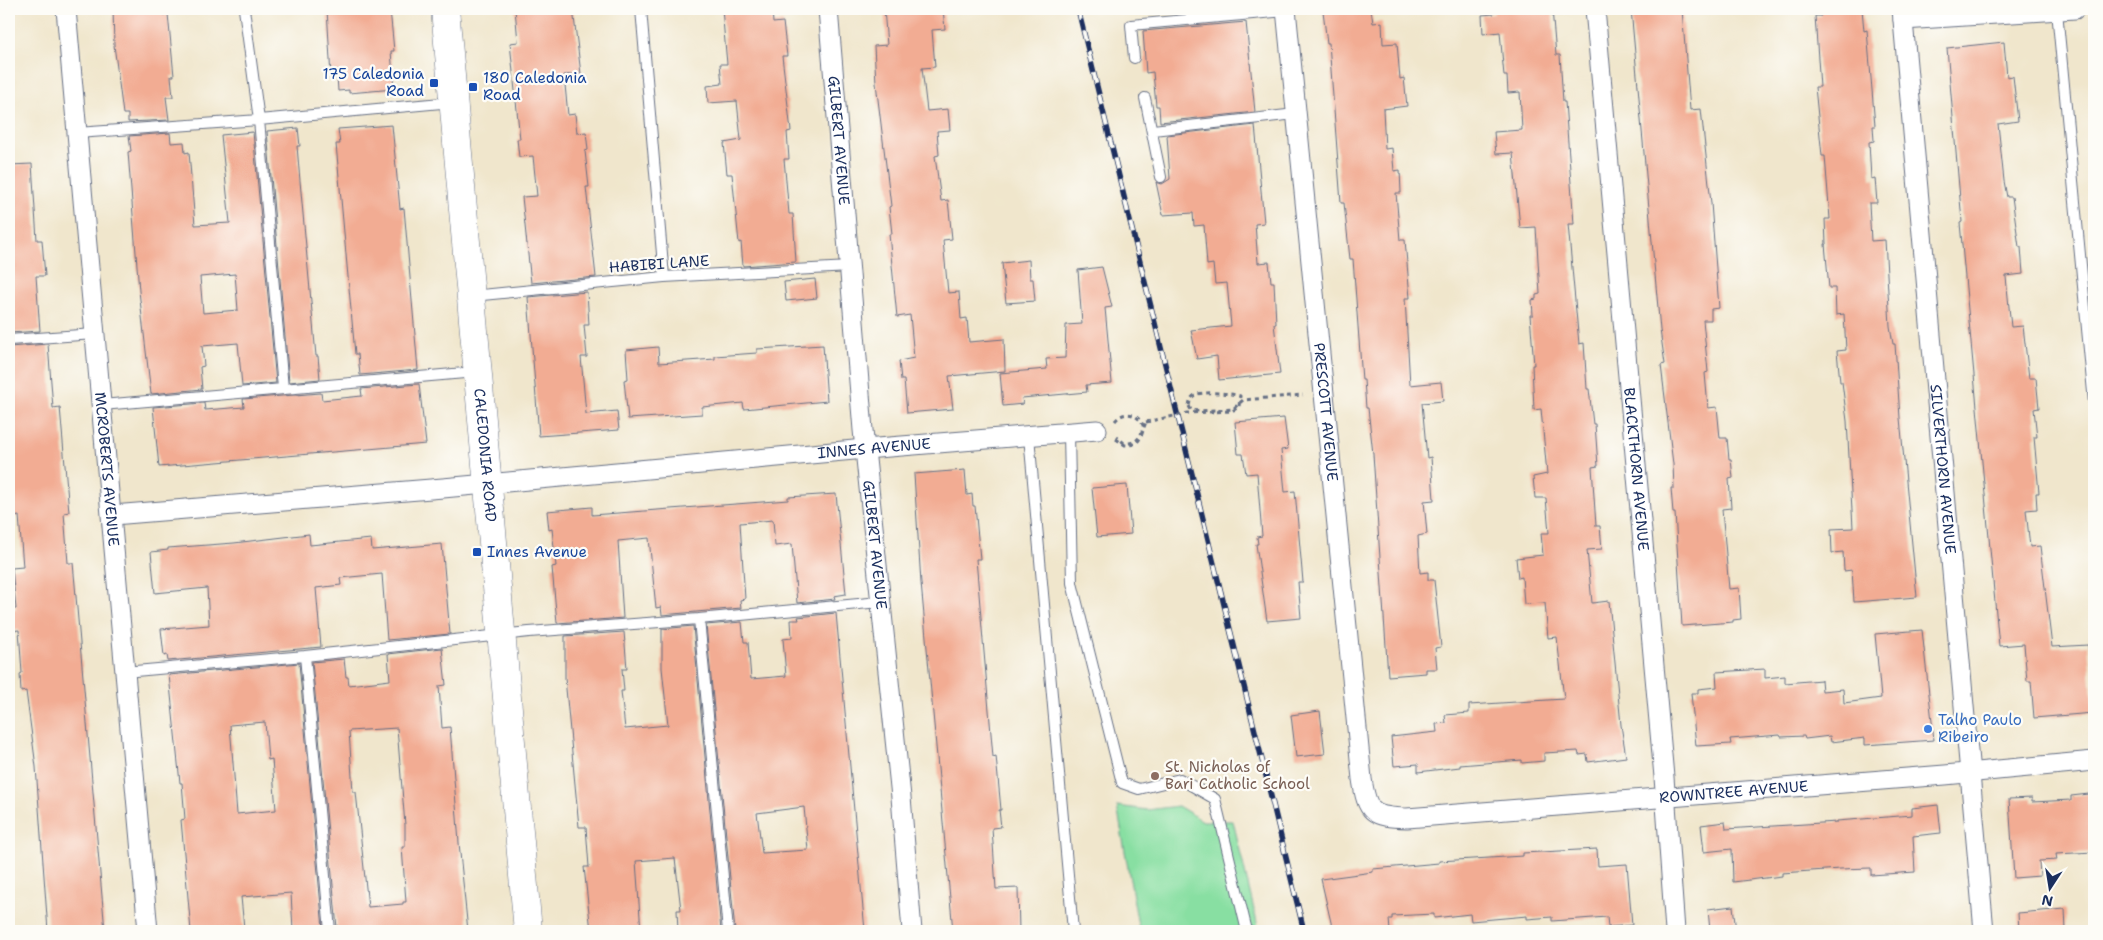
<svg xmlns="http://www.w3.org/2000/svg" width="2103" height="940" viewBox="0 0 2103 940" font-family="'Shantell Sans',sans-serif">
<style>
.green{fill:#88dfa2;stroke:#528780}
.building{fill:#f2ac93;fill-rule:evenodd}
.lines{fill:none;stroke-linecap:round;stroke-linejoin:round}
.lane-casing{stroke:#666f84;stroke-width:12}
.street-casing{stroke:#666f84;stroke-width:21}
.secondary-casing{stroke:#666f84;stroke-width:29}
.path{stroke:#666f84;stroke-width:3;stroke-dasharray:4 4;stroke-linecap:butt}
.lane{stroke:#fff;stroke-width:10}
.street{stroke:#fff;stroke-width:19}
.secondary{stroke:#fff;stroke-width:28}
.rail-casing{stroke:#1b2f5e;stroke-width:5.5}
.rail{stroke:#fdfcf7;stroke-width:4;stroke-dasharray:11;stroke-linecap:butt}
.path-bridge{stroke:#666f84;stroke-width:3;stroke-dasharray:4 4;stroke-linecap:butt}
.transit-dot{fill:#1a4fb4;stroke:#fdfcf7;stroke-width:2}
.shop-dot{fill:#3f7fe0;stroke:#fdfcf7;stroke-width:2}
.education-dot{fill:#8d6e63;stroke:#fdfcf7;stroke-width:2}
.labels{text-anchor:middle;stroke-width:4.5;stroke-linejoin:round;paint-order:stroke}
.transit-label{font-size:15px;fill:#164399;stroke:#fdfcf7;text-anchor:start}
.street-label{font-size:15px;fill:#1b2f5e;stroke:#fdfcf7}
.shop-label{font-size:15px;fill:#366cbe;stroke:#fdfcf7;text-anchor:start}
.education-label{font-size:15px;fill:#785e54;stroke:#fdfcf7;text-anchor:start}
</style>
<rect width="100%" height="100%" fill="#fdfcf7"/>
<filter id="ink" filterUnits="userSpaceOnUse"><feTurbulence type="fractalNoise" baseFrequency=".02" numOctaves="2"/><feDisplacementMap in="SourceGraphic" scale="10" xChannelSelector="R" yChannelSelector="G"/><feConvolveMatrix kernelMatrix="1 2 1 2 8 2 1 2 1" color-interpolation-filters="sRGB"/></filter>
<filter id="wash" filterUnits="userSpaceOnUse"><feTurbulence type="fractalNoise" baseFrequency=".0096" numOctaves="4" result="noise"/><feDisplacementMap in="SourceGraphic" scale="20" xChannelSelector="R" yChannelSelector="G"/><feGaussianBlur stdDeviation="1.12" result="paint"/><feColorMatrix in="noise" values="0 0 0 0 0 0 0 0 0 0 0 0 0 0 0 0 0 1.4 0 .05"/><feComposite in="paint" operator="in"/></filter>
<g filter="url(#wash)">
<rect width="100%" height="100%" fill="#f0e6cc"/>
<!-- green -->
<path class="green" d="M1117 806 1147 810 1178 806 1203 821H1233L1259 931H1139Z"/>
<g id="blocks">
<!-- building -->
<path class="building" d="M113 9H163V15L168 14 174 76H171L173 97H166L169 120 128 122V114H123L114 45Z
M327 9H390L394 51H391L394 89 349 93V90L338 91 337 76 331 77Z
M515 9H573L581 74 564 75 568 115 575 114 577 133 586 132 588 150 585 151 589 187H586L596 277 531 283 522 197 537 196 533 156 519 157 517 139H520L510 43 518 42Z
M722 9H772L773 23 783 22 787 56H782L791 131 787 132 789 159H784L789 214H793L796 262 743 266 741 242 739 243 732 174H727L724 143 741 140 737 101 708 103 707 86 722 84 720 64H727Z
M884 9H943L945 29 932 30 935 67 922 68 927 111 948 109 950 130 937 131 939 155 935 156 941 201 948 200 952 239 943 240 948 293 959 292 961 319 967 318 969 342 1004 339 1005 371 949 376 953 409 907 413 904 380H901L899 361 914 358 910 315 897 317 889 234H892L889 207 891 206 876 83 874 46 887 45Z
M1196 9H1234L1197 12Z
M1344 9H1371L1373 23 1382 22 1383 44 1397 43 1400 79 1404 78 1407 106 1383 109 1385 149 1392 148 1394 171 1400 170 1401 193H1396L1400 240H1405L1410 298H1405L1410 385 1441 382 1443 401 1422 403 1427 458 1431 457 1434 500 1424 501 1427 534 1418 536 1420 573 1428 572V580H1434L1441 647 1435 648 1437 669H1426V673L1388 676 1373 454 1368 408H1366L1364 380H1362L1353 259H1350L1344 203H1341L1329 43H1327L1323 11Z
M1493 9H1552L1556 55H1560L1563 102H1565L1574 224H1568L1579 344 1584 343 1587 389H1589L1593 424H1595L1598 466 1592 467 1596 526H1600L1602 549 1587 550 1592 603 1609 601 1621 725 1626 757 1588 762 1587 754 1579 755 1578 751 1544 753V761L1522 763V760L1460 765V767L1418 772V764L1394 766 1391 737 1437 732 1436 724 1446 723 1445 715 1469 713V705L1564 699 1557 637 1548 638 1545 603 1524 604 1522 577 1518 578 1516 558 1543 555 1541 533H1549L1546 498H1535L1533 477 1547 474 1541 409 1534 410 1532 365H1534L1530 315H1533L1532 300 1536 299V295L1540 294 1536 227 1520 228 1513 153 1496 154 1494 132 1522 130 1520 92 1508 93 1507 76H1504L1500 32 1483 34 1482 15 1494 14Z
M1631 9H1682L1690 110 1701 109 1711 203 1719 308 1711 309V320H1703L1708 372 1705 373 1708 408 1717 407 1720 438H1727L1729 459H1731L1733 478 1729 479 1731 508 1722 509 1729 589 1739 588 1741 619 1733 620V622L1682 626 1675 513H1673L1671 488H1674L1673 464 1661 365 1665 364 1660 330Z
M1821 9H1862L1864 31 1867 30 1875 126H1873L1874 141 1869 142 1871 179 1875 178 1877 203H1869L1871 241 1885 240 1890 326 1893 344H1895L1900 418 1917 597 1854 602 1852 570 1844 571 1843 552 1832 553 1831 529 1853 528 1847 421 1842 382H1840L1837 351 1846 350 1844 314 1836 315 1835 288H1829L1825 244H1826L1825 219H1830L1825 156H1822L1815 87H1820L1815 16H1821Z
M1246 22 1255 112 1160 122 1159 106H1156L1153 72 1146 73 1143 31Z
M2004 42 2007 77 2013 76 2018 121 1998 124 2004 181 2007 197H2012L2019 247H2021L2023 274 2006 276V277L2011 327 2023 326 2029 378H2036L2039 408 2034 409 2037 437H2034L2039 493H2036L2037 509 2026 510 2030 547 2040 546 2052 647 2088 645 2093 713 2034 718 2031 681H2027L2024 644 1999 646 1960 223 1962 222 1947 48Z
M392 125 400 209 404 208 418 370 360 375 358 354H355L336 144H340L338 129Z
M1255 125 1264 223 1255 224 1258 263 1269 262 1271 282H1274L1276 324H1274L1280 374 1219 380 1217 356 1197 359 1191 330 1231 326 1227 283 1215 284 1213 264 1207 265 1204 225 1194 226 1193 213 1163 215 1156 182 1162 184 1170 179 1167 135Z
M298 128 300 146H297L300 181 316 356H318L320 379 289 382 267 131Z
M253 132 276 383 242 386 238 343 202 346 204 366 200 367 202 389 151 394 139 291 128 152 131 151 129 136 170 133 171 143 184 142 185 153 189 152 195 225 230 223 221 135ZM235 274 238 310 203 313 200 277Z
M32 164 37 240H42L45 276H36L40 331 9 333V165Z
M1029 260 1030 279H1033L1035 301 1006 303 1002 263Z
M1102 267 1112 307 1105 308 1112 383 1086 385 1087 392 1022 398 1023 404 1003 406 1000 373 1047 369 1046 359 1065 358 1066 325 1082 324 1078 270Z
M815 279 817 298 786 301 784 282Z
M587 292 589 325H584L587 357H581L586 414 617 411 619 430 539 436 528 297Z
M48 344 53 408 60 407 69 512 64 513 68 563H73L75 585 105 931H48L36 767 26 691 21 692 20 674 22 673 19 630 9 631V609H16L12 568 23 567 19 516 14 517 11 476H9V347Z
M823 345 827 401 744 409 743 403 702 407V414L628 419 624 380 628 379 626 350 658 347 659 363 715 359V356L757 353V349Z
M419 384 426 444 159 467 153 407 204 403 205 410 244 407 243 399 321 393 322 400 362 396 361 389Z
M1284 418 1288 449 1281 450 1285 492 1295 491 1303 582H1298L1301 618 1267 621 1256 544H1258L1257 537 1262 536 1257 473 1246 474 1243 454H1238L1235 422Z
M965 470 967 495 972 494 973 506H975L980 559H976L993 757 996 756 1001 810H999L1001 827 992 828 996 889 1018 888 1019 931H953L921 583 914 474Z
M1127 485 1131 534 1097 537 1092 488Z
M836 494 846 594 834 596 835 599 797 603 792 544 775 546 773 520 740 523 745 599 740 600 741 608 662 615 661 607 656 608 649 538 618 541 623 618 557 623 552 567 556 566 552 529 549 530 547 511 592 507V515L788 500V497Z
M309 534 310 545 371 539 372 550 442 544 450 634 387 640 382 574 340 578 341 585 316 588 321 647 168 661 167 655 164 656 161 629 209 625 207 588 155 593 151 552 168 550V548L234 543Z
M836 613 865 931H735L706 625 742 622 744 642H748L751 679 786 676 783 639 792 638 791 620H799L798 617ZM804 807 808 850 762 853 757 813Z
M693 626 721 931H678L677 910H681L675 858 636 861 641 931H591L584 867H589L586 827H579L565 678V636L624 632 627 669H622L624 691H621L625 729 668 725 662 668V629Z
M1922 630 1934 740 1865 745V738L1831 742 1830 736 1805 739 1804 736 1781 737 1780 735 1730 739 1731 744 1696 746 1691 693H1698V689L1717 687 1716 672 1765 669V678L1785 676V683L1821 680 1822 691 1843 689 1844 703 1881 698 1875 634Z
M442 648 446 685 439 686 442 728 450 727 459 843 468 931H342V928H337L312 662 344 659 346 677H348L349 685 390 680 388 654ZM397 728 405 825V847H402L406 902H403V904L368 907 356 792H353L349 731Z
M299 663 323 929 293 931 291 893 241 897 244 928 191 931 181 820 185 819 182 783H180L169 675ZM265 722 268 760 272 759 276 810 237 814 230 725Z
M1320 711 1325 754 1296 757 1291 715Z
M2089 794 2094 795V852L2056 854 2057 860 2039 861 2040 876 2014 878 2009 799 2032 798V802L2071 800V796Z
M1938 805 1941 833 1913 836 1915 872 1871 875V868L1840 869 1782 873V876L1733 882 1732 849 1704 852 1701 825 1725 822 1726 829 1837 822V821L1912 815V808Z
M1597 849 1598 866 1627 864 1632 925 1608 927 1607 917 1552 921V917L1527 919V916L1471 921 1470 914 1434 918V914L1392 916V919H1389L1390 931H1333L1321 879 1373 872V869L1439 863V861L1523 856V853Z
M1733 906 1736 931H1710L1708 909Z
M2065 909 2066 931H2019L2018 913Z"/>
</g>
</g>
<g filter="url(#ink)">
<use href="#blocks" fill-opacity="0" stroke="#666f84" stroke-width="1"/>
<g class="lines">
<defs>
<path id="lane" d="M244 9 259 120 283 388
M641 9 664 277
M2057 11 2094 403
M1134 58 1131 25 1286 11
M1145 98 1161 177
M1153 130 1296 114
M77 133 259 120 452 102
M472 296 664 277 850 267
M9 340 95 334
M102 405 476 372
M1069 433 1072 583 1122 783 1139 789 1180 779 1215 799 1247 931
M1029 436 1073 931
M699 619 728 931
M305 656 330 931
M124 672 305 656 529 632 699 619 880 602"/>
<g id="street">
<path id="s1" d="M66 9 148 931"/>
<path id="s2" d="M828 9 863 430 901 797 912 931"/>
<path id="s3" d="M1286 9 1362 779C1367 813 1372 817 1407 818L1945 775 2094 761"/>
<path id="s4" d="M1595 9 1664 777 1675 931"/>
<path id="s5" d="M1902 9 1984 931"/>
<path d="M1903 20 2075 9"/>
<path id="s6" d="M113 515 443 488 865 449 1097 430"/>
</g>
<g id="secondary">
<path id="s7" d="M445 9 528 931"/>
</g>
</defs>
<!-- lane casing -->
<use href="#lane" class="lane-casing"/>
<!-- street casing -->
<use href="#street" class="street-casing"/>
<!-- secondary casing -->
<use href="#secondary" class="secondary-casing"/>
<!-- path -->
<path class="path" d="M1189 406 1191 410 1199 411 1233 409 1243 400 1303 395
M1115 421C1124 410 1137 413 1143 425 1142 437 1137 444 1124 443L1117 437
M1116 439 1125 445C1142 446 1141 434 1146 422"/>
<!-- lane -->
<use href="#lane" class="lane"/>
<!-- street -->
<use href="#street" class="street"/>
<!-- secondary -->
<use href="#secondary" class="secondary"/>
<defs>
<path id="rail" d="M1078 9 1304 931"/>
</defs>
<!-- rail casing -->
<use href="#rail" class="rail-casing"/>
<!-- rail -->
<use href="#rail" class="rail"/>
<!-- path-bridge -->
<path class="path-bridge" d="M1146 422 1188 413 1232 411 1239 407 1240 396C1232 393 1203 391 1195 395 1190 398 1190 401 1189 406"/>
</g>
</g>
<!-- markers -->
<g class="transit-dot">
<rect x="429" y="78" width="10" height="10" rx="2.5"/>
<rect x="468" y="82" width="10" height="10" rx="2.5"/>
<rect x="472" y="547" width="10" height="10" rx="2.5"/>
</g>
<circle class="shop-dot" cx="1928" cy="729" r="5"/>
<circle class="education-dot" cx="1155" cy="776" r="5"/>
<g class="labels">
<!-- transit labels -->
<g class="transit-label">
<text x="424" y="79" text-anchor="end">175 Caledonia<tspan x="424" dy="17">Road</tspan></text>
<text x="483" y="83">180 Caledonia<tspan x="483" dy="17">Road</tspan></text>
<text x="487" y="557">Innes Avenue</text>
</g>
<!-- street labels -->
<g class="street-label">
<text dy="5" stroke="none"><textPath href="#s2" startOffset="132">GILBERT AVENUE</textPath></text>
<text transform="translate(659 264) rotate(-4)" y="5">HABIBI LANE</text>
<text dy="5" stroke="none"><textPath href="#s3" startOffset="405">PRESCOTT AVENUE</textPath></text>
<text dy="5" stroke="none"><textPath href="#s6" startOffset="764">INNES AVENUE</textPath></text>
<text dy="5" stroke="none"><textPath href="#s7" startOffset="448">CALEDONIA ROAD</textPath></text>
<text dy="5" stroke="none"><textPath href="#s1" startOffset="462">MCROBERTS AVENUE</textPath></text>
<text dy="5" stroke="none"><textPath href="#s4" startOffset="462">BLACKTHORN AVENUE</textPath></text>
<text dy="5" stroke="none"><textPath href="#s5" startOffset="462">SILVERTHORN AVENUE</textPath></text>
<text dy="5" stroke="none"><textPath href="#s2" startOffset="538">GILBERT AVENUE</textPath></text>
<text dy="5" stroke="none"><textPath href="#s3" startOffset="1171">ROWNTREE AVENUE</textPath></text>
</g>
<!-- shop labels -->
<g class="shop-label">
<text x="1938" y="725">Talho Paulo<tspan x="1938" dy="17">Ribeiro</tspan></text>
</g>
<!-- education labels -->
<g class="education-label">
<text x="1165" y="772">St. Nicholas of<tspan x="1165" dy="17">Bari Catholic School</tspan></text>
</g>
</g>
<!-- margin -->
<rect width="2103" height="940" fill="none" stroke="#fdfcf7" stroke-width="30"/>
<!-- north arrow -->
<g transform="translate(2050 888) rotate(192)" stroke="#fdfcf7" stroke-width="4" paint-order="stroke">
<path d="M0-4L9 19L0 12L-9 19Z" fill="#1b2f5e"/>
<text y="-8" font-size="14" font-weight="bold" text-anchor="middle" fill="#1b2f5e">N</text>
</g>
</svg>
